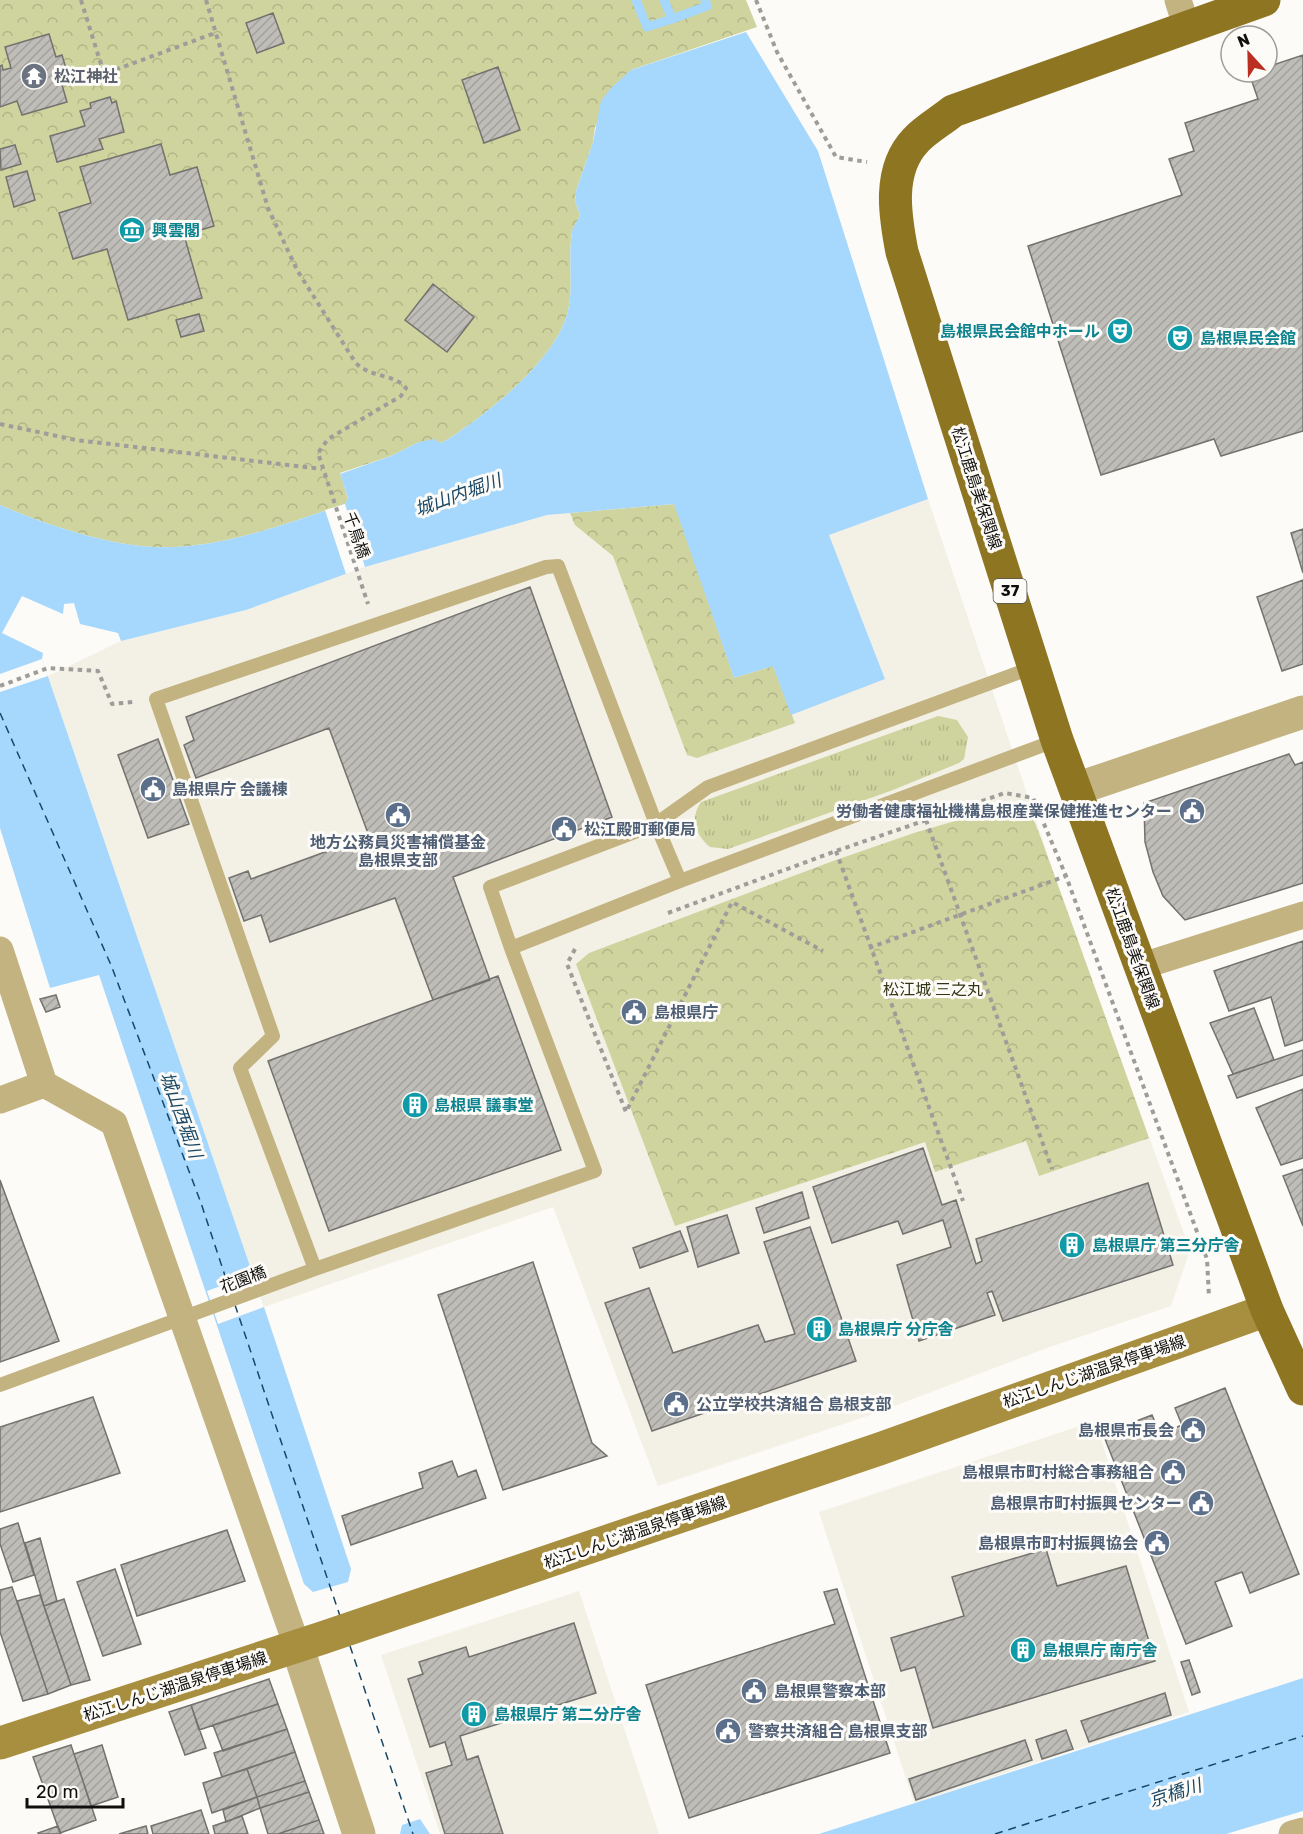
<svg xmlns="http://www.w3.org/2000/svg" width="1303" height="1834" viewBox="0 0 1303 1834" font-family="Rubik,'Noto Sans JP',sans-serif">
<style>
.built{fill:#f3f0e5}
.grass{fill:url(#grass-tufts)}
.forest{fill:url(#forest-crowns)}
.water{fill:#a6d7fd}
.pier{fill:#fdfbf7}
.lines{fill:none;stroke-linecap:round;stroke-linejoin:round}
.stream{stroke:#a6d7fd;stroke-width:9}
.ferry{stroke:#184766;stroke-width:1.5;stroke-dasharray:8 6;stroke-linecap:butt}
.building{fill:url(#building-hatch);stroke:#73726e;stroke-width:1.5}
.path{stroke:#9e9d9a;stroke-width:4;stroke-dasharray:4.5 4.5;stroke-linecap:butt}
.service{stroke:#c3b381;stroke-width:14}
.minor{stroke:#c3b381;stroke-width:27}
.tertiary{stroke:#c3b381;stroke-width:33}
.secondary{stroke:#a88e3f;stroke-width:33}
.primary{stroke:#8e7522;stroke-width:33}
.labels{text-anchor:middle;stroke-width:6;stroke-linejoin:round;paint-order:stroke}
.shield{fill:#fdfbf7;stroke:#565653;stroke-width:1.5}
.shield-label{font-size:15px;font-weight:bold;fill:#0f0f0d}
.worship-label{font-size:16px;font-weight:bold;fill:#5b616d;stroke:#fdfbf7;text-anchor:start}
.culture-label{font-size:16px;font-weight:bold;fill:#0d838f;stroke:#fdfbf7;text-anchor:start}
.street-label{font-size:16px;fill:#0f0f0d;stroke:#fdfbf7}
.service-label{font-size:16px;font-weight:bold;fill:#4e5e75;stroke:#fdfbf7;text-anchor:start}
.park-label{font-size:16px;fill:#323415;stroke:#fdfbf7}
.water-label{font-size:18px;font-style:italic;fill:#184766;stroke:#fdfbf7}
</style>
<defs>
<pattern id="grass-tufts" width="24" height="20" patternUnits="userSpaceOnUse" patternTransform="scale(1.5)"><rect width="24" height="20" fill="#cfd49e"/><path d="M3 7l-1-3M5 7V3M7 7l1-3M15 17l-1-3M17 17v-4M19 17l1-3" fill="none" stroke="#b1b587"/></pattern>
<pattern id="forest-crowns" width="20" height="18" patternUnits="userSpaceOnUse" patternTransform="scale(1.5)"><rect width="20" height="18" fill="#cfd49e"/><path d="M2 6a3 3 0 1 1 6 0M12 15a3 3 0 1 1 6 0" fill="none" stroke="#b1b587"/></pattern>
<pattern id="building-hatch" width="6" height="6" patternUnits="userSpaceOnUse" patternTransform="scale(1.5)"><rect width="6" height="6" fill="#bebdb8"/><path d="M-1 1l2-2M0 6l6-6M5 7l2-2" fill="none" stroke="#a2a19d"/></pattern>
</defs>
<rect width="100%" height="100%" fill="#fdfbf7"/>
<!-- built -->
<path class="built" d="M928 499 1054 874 1190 1250 1171 1306 1047 1348 873 1414 658 1486 553 1207 264 1307 48 676 121 641 246 610 365 567 547 515 675 504 885 679 829 535Z
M1095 1421 1189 1712 914 1803 819 1512Z
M579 1591 659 1834H440L381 1655Z"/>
<!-- grass -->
<path class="grass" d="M938 716 957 720 968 737 964 759 959 763 893 790 728 849 710 847C696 835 689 819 701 802Z"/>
<!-- forest -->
<path class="forest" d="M0 0H746L757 27 631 70 595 127 593 142 576 191 575 201 580 215C578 221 574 226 572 232 568 256 573 282 569 306 561 357 488 413 447 440L440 443 419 442 391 456 340 473 348 499 345 504C285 524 218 550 154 547 106 545 44 524 0 505Z
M675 504 734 678 773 666 795 723 697 758 687 755 613 556 575 525 570 513Z
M1010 805C1031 803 1034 822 1041 838L1149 1138 1039 1176 1026 1141 935 1172 925 1142 675 1226 576 964 589 953 833 861 914 833Z"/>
<!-- water -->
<path class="water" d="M746 32 818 151 928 499 829 535 885 679 791 715 773 666 734 678 674 504 547 515 365 567 246 610 121 641 118 633 80 624 74 603 64 604 63 614 22 596 2 633 43 653 42 659 264 1307 351 1569 348 1582 313 1592 304 1584 99 975 50 988 0 828V505C44 524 106 545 154 547 218 550 285 524 345 504L348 498 340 474 391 456 419 442 434 439 440 443 447 440C488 413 561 357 569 306 573 282 568 256 572 232 573 226 578 221 580 215L575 201 576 191 593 142 601 101 611 88 631 70Z
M1303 1678V1811L1226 1834H819Z
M420 1819 430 1834H400L402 1825Z"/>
<!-- pier -->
<path class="pier" d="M345 504 365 567 346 574 325 510Z
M42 659 48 676 0 692V674Z
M253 1274 264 1307 218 1324 207 1291Z"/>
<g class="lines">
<!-- stream -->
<path class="stream" d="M636 0 647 27 672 19 664 0
M672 19 707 6 705 0"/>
<!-- ferry -->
<path class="ferry" d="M0 713 111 965 201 1203 231 1294
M235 1305 340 1616
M350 1646 413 1834
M995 1834 1303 1736"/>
</g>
<!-- building -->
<path class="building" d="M273 13 284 43 257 53 246 23Z
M49 34 56 57 62 55 70 82 62 85 67 102 22 115 17 101 0 107V66L2 65 3 70 11 68 5 47Z
M1303 55V431L1221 456 1214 439 1101 475 1028 246 1182 195 1169 159 1194 151 1185 123 1258 99 1249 73 1267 72V67Z
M498 67 520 130 484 143 462 80Z
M110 97 112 103 116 101 124 132 99 139 103 149 57 162 50 136 85 126 80 111 91 108 90 103Z
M161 144 170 175 197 167 214 226 184 235 202 298 128 320 107 249 73 259 59 213 91 203 80 167Z
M15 145 21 164 1 170 0 149Z
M27 171 35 200 14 207 6 177Z
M433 284 474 317 447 352 405 320Z
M199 314 204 331 181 337 176 320Z
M1303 529V573L1291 533Z
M1303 580V664L1282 671 1257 597Z
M530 587 612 817 453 877 490 980 433 1000 395 898 270 942 261 915 244 921 229 878 248 871 251 879 369 836 329 728 196 778 184 745 194 740 186 717Z
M158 739 189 824 148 838 118 755Z
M1289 754 1295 765 1303 762V883L1185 920 1163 896 1153 872 1145 842 1144 803Z
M1303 941V1040L1285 1046 1271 997 1229 1011 1214 971Z
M498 976 561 1150 329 1231 268 1061Z
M56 995 60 1007 46 1012 40 999Z
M1254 1008 1274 1060 1233 1074 1210 1023Z
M1303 1050V1075L1237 1098 1228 1076Z
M1303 1089V1158L1281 1165 1256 1108Z
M923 1148 942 1205 956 1200 976 1264 982 1261 976 1239 1148 1183 1173 1265 1003 1321 992 1291 987 1293 995 1315 919 1341 897 1265 951 1247 943 1220 903 1234 898 1221 832 1243 813 1187Z
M1303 1169V1226L1283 1176Z
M0 1180 59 1341 0 1362Z
M802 1192 809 1218 764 1233 756 1208Z
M727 1215 739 1253 698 1267 687 1227Z
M810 1227 856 1361 652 1431 605 1303 649 1288 673 1353 758 1325 765 1342 795 1334 764 1242Z
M680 1231 688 1251 640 1268 633 1248Z
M533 1262 592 1443 607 1456 503 1490 438 1295Z
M1225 1388 1299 1574 1250 1593 1242 1572 1215 1582 1232 1626 1186 1644 1103 1434 1152 1415 1160 1434 1182 1425 1175 1408Z
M93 1397 120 1473 0 1512V1427Z
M452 1461 458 1477 476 1470 486 1498 351 1545 342 1516 423 1488 419 1473Z
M18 1523 34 1575 13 1582 0 1544V1529Z
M227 1530 245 1581 137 1616 121 1565Z
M40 1538 57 1601 44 1606 25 1543Z
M1046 1549 1057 1586 1126 1566 1155 1661 933 1728 915 1667 901 1671 891 1638 964 1616 952 1577Z
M115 1569 141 1644 103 1656 77 1582Z
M12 1587 48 1694 23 1701 0 1632V1590Z
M837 1589 890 1753 689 1818 646 1685 835 1624 824 1592Z
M40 1595 71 1685 48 1694 17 1601Z
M64 1599 90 1680 71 1685 44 1606Z
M574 1623 596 1693 460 1736 467 1760 478 1756 503 1834H445L426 1773 452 1765 445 1742 430 1747 408 1679 423 1674 419 1662 466 1647 469 1657Z
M1189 1660 1200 1692 1192 1695 1181 1662Z
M269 1679 278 1704 199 1730 191 1705Z
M1165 1693 1171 1715 1089 1742 1081 1721Z
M278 1704 287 1729 223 1751 213 1725Z
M191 1705 206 1748 185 1755 169 1712Z
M287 1729 295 1752 222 1777 214 1753Z
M1066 1730 1073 1749 1042 1759 1036 1740Z
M1025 1740 1032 1760 916 1800 909 1779Z
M71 1745 96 1820 60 1833 33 1757Z
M102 1745 118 1797 91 1806 74 1754Z
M295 1752 305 1781 257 1797 247 1769Z
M247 1769 257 1797 212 1813 203 1783Z
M305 1781 309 1792 260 1808 257 1797Z
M309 1792 319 1820 278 1834H268L260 1808Z
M257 1797 260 1808 226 1822 223 1810Z
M201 1810 209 1834H153L151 1826Z
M242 1816 248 1834H215L213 1826Z
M319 1820 324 1834H278Z
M58 1826 61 1834H39L38 1833Z
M146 1826 148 1834H119Z"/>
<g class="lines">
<!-- path -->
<path class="path" d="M81 0 104 74 215 33
M206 0 268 208 297 270 355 362C369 378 393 373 406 388L401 396 328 439 318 453 368 604
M756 0 777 52 836 157 867 162
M0 424 76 440 322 469
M0 686 48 668 98 671 112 704 133 702
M926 820 1052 1169
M836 851 963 1201
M668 913 836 851 1005 793 1033 798 1066 876 1207 1259 1209 1297
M869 948 1066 876
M575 949 567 964 626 1112 732 902 823 951"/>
<!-- service -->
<path class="service" d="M511 948 490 887 656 824 680 881
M315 1269 240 1068 273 1036 156 699 546 567 558 566 656 824 708 787 1034 667
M0 1385 315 1269 595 1171 511 948 680 881 1057 740"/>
<!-- minor -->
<path class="minor" d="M1178 0 1187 28
M0 950 44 1084
M1139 967 1303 915
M0 1100 44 1084 114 1123 297 1646
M1292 1834 1303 1831"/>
<!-- tertiary -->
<path class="tertiary" d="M1076 789 1303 712
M297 1646 359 1834"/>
<!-- secondary -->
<path class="secondary" d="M0 1743 322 1638 879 1449 1267 1310"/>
<!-- primary -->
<path class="primary" d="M1264 0 953 111C941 121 926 129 916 140 887 170 895 216 902 252L1057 740 1267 1310 1303 1389"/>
</g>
<!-- icons -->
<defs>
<symbol id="temple-disc" viewBox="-11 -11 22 22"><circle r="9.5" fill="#6b7280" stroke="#fdfbf7"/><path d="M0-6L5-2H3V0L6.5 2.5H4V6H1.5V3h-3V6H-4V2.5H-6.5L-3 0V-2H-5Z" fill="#fff"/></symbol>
<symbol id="museum-disc" viewBox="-11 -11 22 22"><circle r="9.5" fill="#0f9aa8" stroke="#fdfbf7"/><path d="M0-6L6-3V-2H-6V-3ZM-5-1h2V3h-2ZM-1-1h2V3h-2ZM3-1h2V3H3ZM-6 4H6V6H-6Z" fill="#fff"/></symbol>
<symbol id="theatre-disc" viewBox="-11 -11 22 22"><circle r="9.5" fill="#0f9aa8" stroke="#fdfbf7"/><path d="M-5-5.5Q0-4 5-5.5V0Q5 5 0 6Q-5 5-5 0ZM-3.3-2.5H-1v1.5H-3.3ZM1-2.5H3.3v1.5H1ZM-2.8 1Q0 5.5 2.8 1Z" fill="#fff"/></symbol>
<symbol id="civic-disc" viewBox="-11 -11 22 22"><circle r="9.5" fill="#5c6f8a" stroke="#fdfbf7"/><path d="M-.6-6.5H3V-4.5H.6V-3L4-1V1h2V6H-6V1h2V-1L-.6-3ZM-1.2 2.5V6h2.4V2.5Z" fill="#fff"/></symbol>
<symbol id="building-disc" viewBox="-11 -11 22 22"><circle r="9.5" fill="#0f9aa8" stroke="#fdfbf7"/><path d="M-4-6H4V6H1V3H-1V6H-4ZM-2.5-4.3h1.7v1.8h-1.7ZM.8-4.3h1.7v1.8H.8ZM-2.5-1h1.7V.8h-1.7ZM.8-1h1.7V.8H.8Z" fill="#fff"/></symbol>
</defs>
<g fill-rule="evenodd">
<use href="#temple-disc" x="19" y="61" width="30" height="30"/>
<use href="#museum-disc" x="117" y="215" width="30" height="30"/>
<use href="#theatre-disc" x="1105" y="316" width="30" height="30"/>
<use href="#theatre-disc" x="1165" y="323" width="30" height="30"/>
<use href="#civic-disc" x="138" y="774" width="30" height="30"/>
<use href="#civic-disc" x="1177" y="796" width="30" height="30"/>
<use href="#civic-disc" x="383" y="800" width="30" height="30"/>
<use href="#civic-disc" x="549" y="814" width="30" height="30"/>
<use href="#civic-disc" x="619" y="997" width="30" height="30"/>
<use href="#building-disc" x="400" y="1090" width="30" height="30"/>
<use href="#building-disc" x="1057" y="1230" width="30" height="30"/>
<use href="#building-disc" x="804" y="1314" width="30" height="30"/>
<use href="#civic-disc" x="661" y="1389" width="30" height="30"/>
<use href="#civic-disc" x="1178" y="1415" width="30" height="30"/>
<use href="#civic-disc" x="1158" y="1457" width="30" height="30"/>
<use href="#civic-disc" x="1186" y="1488" width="30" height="30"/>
<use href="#civic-disc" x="1142" y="1528" width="30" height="30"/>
<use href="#building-disc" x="1008" y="1635" width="30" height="30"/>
<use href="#civic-disc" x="739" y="1676" width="30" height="30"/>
<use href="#building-disc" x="459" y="1699" width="30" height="30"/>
<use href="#civic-disc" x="713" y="1716" width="30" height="30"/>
</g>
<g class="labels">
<!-- shield labels -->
<rect class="shield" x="993.5" y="579" width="33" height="24" rx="4.5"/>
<g class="shield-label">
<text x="1010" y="596">37</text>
</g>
<!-- worship labels -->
<g class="worship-label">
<text x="54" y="82">松江神社</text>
</g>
<!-- culture labels -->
<g class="culture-label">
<text x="152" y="236">興雲閣</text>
<text x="1100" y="337" text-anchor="end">島根県民会館中ホール</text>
<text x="1200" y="344">島根県民会館</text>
<text x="434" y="1111">島根県 議事堂</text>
<text x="1092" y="1251">島根県庁 第三分庁舎</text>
<text x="838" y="1335">島根県庁 分庁舎</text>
<text x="1042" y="1656">島根県庁 南庁舎</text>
<text x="494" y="1720">島根県庁 第二分庁舎</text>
</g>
<!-- street labels -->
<g class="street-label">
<text transform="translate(977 488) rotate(72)" y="6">松江鹿島美保関線</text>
<text transform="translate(357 535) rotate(71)" y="6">千鳥橋</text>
<text transform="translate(1133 948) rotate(70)" y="6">松江鹿島美保関線</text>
<text transform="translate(243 1279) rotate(-21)" y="6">花園橋</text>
<text transform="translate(1094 1371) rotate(-19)" y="6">松江しんじ湖温泉停車場線</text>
<text transform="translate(635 1532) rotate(-19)" y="6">松江しんじ湖温泉停車場線</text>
<text transform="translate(175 1686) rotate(-18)" y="6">松江しんじ湖温泉停車場線</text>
</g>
<!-- service labels -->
<g class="service-label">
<text x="172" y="795">島根県庁 会議棟</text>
<text x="1172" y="817" text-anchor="end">労働者健康福祉機構島根産業保健推進センター</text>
<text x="584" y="835">松江殿町郵便局</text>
<text x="398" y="848" text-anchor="middle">地方公務員災害補償基金<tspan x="398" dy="18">島根県支部</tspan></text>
<text x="654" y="1018">島根県庁</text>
<text x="696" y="1410">公立学校共済組合 島根支部</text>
<text x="1174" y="1436" text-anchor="end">島根県市長会</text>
<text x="1154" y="1478" text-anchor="end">島根県市町村総合事務組合</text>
<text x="1182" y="1509" text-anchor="end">島根県市町村振興センター</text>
<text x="1138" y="1549" text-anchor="end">島根県市町村振興協会</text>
<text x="774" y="1697">島根県警察本部</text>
<text x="748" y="1737">警察共済組合 島根県支部</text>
</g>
<!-- park labels -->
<g class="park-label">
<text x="933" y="995">松江城 三之丸</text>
</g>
<!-- water labels -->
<g class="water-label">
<text transform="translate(458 495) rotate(-20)" y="6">城山内堀川</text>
<text transform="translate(181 1115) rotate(70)" y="6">城山西堀川</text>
<text transform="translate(1175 1793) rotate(-18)" y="6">京橋川</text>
</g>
</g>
<!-- north arrow -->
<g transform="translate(1249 54) rotate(338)"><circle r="28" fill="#fdfbf7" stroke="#9e9d99" stroke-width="1.5"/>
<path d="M0-4.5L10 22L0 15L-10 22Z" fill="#bb2e22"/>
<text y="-9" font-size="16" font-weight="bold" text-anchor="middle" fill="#0f0f0d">N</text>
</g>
<!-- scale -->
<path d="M27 1798v9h96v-9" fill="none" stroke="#0f0f0d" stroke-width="3"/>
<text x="36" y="1798" font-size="18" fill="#0f0f0d" stroke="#fdfbf7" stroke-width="4.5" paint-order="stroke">20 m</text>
</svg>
